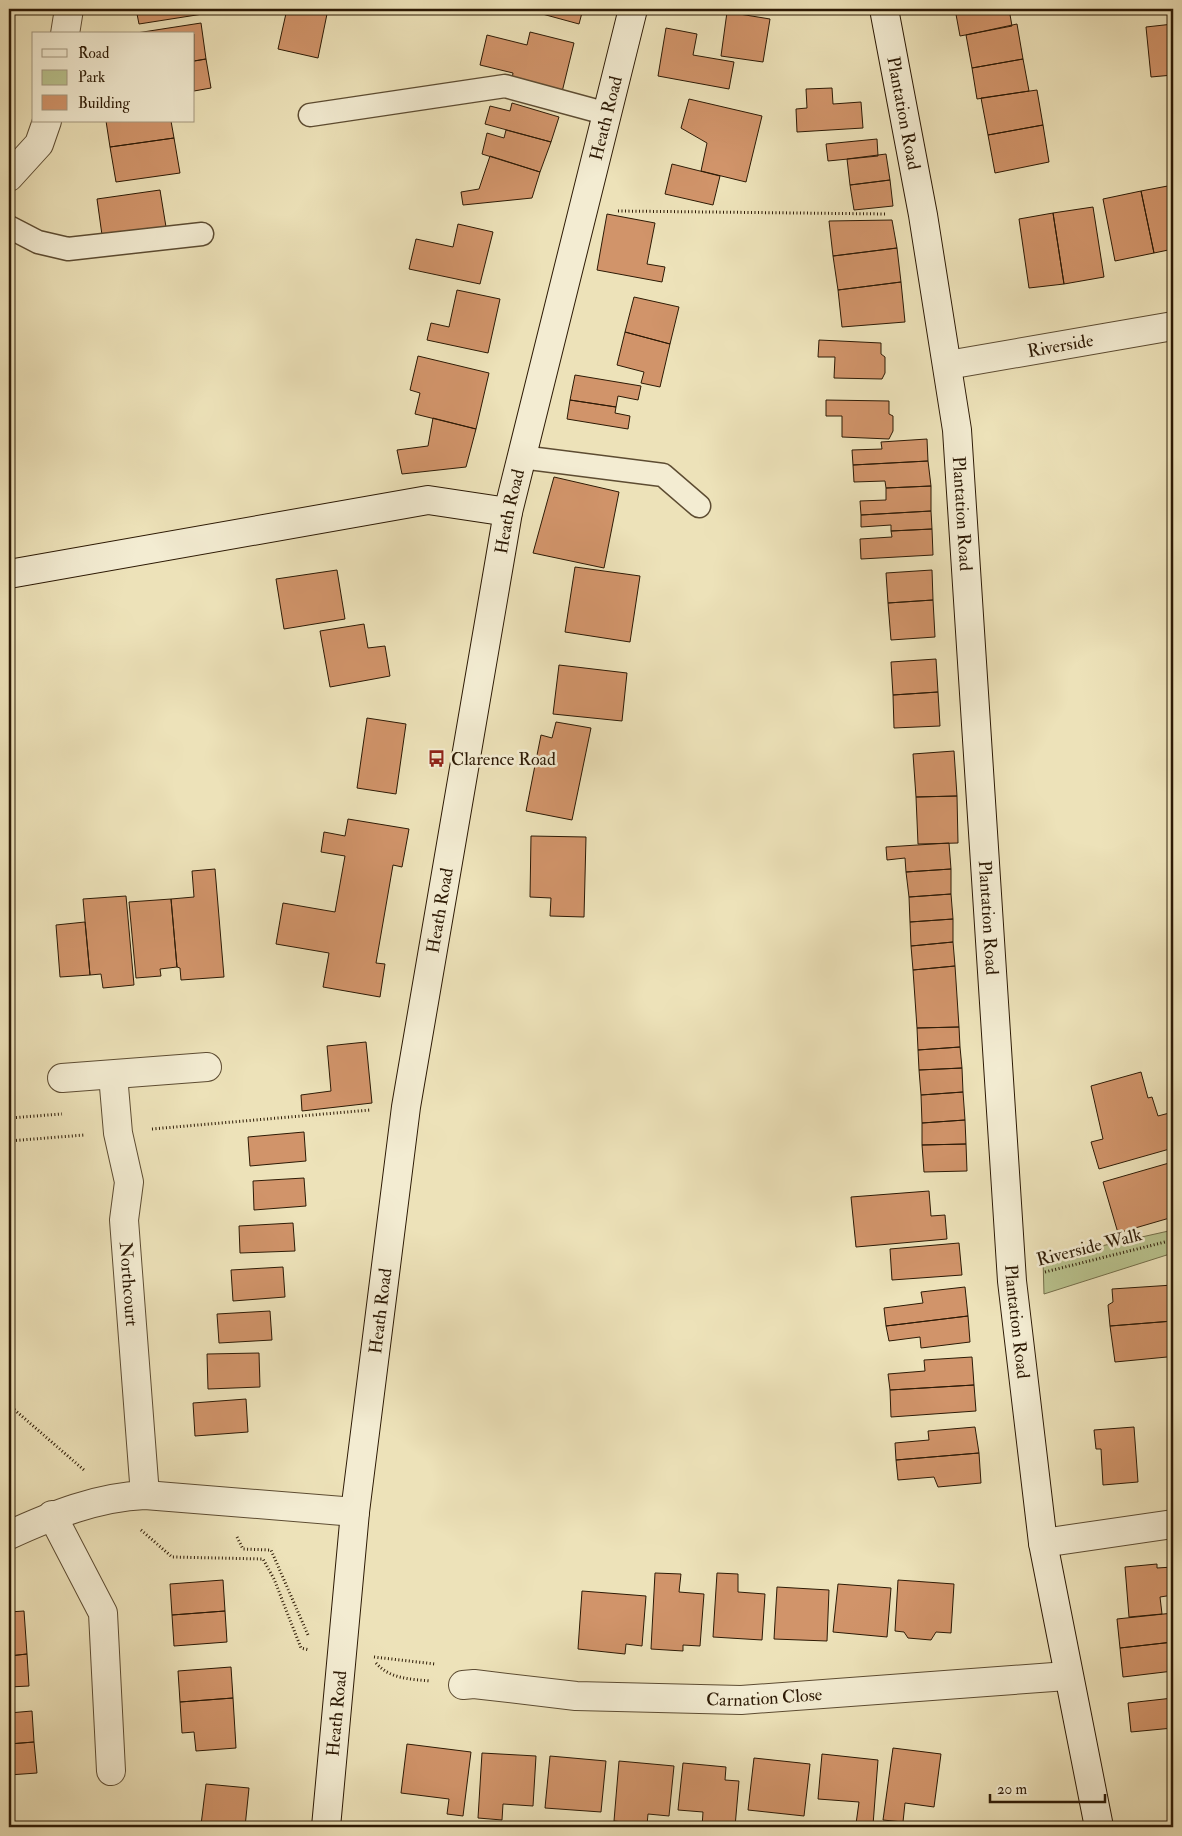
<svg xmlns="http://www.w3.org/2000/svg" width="1182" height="1836" viewBox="0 0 1182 1836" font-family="'IM FELL Double Pica',serif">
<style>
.green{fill:#b9c38e;stroke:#736e4a}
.building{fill:#d1946a;stroke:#2d1a05}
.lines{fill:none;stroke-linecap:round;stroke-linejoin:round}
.lane-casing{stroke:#5d4c32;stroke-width:25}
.street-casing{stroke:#5d4c32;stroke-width:30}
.secondary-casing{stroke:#2d1a05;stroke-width:30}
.path{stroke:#2d1a05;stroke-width:3;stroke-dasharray:1 2.5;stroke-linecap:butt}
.lane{stroke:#f3ecd2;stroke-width:22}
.street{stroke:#f3ecd2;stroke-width:28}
.secondary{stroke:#f3ecd2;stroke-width:28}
.labels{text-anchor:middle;stroke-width:5;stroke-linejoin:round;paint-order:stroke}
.street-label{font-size:18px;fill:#2d1a05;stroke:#f3ecd2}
.poi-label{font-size:18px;fill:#2d1a05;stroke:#f3ecd2;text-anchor:start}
</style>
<rect width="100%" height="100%" fill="#ede2b9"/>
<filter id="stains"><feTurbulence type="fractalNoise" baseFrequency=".004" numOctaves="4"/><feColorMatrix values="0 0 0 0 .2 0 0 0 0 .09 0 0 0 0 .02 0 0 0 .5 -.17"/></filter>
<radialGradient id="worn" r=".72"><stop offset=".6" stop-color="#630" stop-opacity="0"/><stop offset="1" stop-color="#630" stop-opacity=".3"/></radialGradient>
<!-- green -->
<path class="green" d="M1173 1230V1253L1044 1294 1043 1259Z"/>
<!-- building -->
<path class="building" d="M136 9H222V11L139 24Z
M287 9H340L341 11 327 14 318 58 278 49Z
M536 9H583L579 24 535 12Z
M955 9H1009L1012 26 960 36Z
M727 12 770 19 763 62 721 56Z
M201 23 206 59 194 61V34H130Z
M1017 24 1023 59 972 68 966 35Z
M1173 24V75L1151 77 1146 27Z
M666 28 697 34 693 55 734 62 729 89 658 76Z
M530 32 574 43 562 92 512 79 513 73 480 65 487 35 527 45Z
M206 59 211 88 194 91V61Z
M1023 59 1029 91 977 99 972 68Z
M832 88 833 104 861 102 863 128 797 132 796 109 807 108 806 89Z
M1037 90 1043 125 988 135 981 98Z
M689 99 762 116 746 182 701 171 707 143 681 128Z
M512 103 559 117 551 142 485 124 490 106 510 111Z
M106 121H171L174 138 110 147Z
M1043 125 1049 162 995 173 988 135Z
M506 130 551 142 540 172 482 154 487 133 504 138Z
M174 138 180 173 116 182 110 147Z
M877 139 878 156 828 161 826 144Z
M886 154 890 180 850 185 847 159Z
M490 156 540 172 532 198 463 205 461 192 479 189Z
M672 164 720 176 713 205 665 194Z
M890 180 893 206 854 210 850 185Z
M1173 185V249L1154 253 1141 191Z
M160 190 166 227 102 235 97 199Z
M1141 191 1154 253 1115 261 1103 199Z
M1093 207 1104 277 1064 284 1053 213Z
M1053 213 1064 284 1029 288 1019 219Z
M607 214 655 223 647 264 665 267 662 282 597 270Z
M892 220 897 248 833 256 829 221Z
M458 224 493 232 480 284 409 269 416 239 453 247Z
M897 248 901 282 838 290 833 256Z
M901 282 905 322 842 327 838 290Z
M457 290 500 299 488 353 427 340 431 323 449 327Z
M634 297 679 307 670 344 625 332Z
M625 332 670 344 660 387 641 383 644 372 617 365Z
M819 340 881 343V354L885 357V373L882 379 834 378 835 357H818Z
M418 356 489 373 476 429 415 414 420 393 410 390Z
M575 375 641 386 638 400 618 396 616 407 570 400Z
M570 400 616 407 615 413 630 416 628 429 567 419Z
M826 400 889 401V414L893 416V431L889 439 842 437V416H826Z
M433 418 476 429 466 467 402 474 397 450 428 446Z
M927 439 928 461 853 465 852 450 882 449 881 442Z
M928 461 931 486 886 488 885 481 854 482 853 465Z
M554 477 619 492 604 568 533 553Z
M931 486V511L861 515 860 501 886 500V488Z
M931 511 932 529 891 531V525L861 527V515Z
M932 529 933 555 861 559 860 539 892 537 891 531Z
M575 567 640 576 630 642 565 632Z
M337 570 345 619 284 629 276 579Z
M932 570 933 600 888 603 886 573Z
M933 600 935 637 891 640 888 603Z
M364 624 368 648 385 646 390 676 330 687 320 631Z
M936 659 938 692 893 695 891 662Z
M559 665 627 673 622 721 553 714Z
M938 692 940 726 894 728 893 695Z
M367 718 406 724 396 794 357 788Z
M556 722 591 728 572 820 526 811 541 735 552 738Z
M954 751 957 796 916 797 913 754Z
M957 796 958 843 918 844 916 797Z
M348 819 409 829 402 867 393 865 376 963 385 964 380 997 323 987 329 953 276 944 283 903 335 912 345 856 321 852 324 832 345 836Z
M531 836 586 837 584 917 550 916 551 898 530 897Z
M949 843 951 869 906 872 905 858 887 860 886 847Z
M215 869 224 977 181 980 180 968 177 967 171 899 194 897 192 871Z
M951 869V894L909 897 906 872Z
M951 894 953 919 910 922 909 897Z
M126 896 134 985 103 988 101 974 90 975 83 899Z
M171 899 177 967 160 969 161 976 136 978 129 902Z
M953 919V942L911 946 910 922Z
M85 922 90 975 60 977 56 925Z
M953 942 955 966 913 970 911 946Z
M955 966 959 1027 917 1028 913 970Z
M959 1027 960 1047 918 1050 917 1028Z
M366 1042 372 1103 302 1111 301 1095 331 1091 327 1046Z
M960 1047 962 1068 919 1070 918 1050Z
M962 1068 963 1092 921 1095 919 1070Z
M1141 1072 1148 1098 1152 1097 1158 1116 1173 1112V1148L1099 1169 1091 1142 1103 1139 1091 1086Z
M963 1092 965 1120 922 1123 921 1095Z
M965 1120 966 1144 922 1145V1123Z
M304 1132 306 1161 250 1166 248 1137Z
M966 1144 967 1171 924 1172 922 1145Z
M1169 1163 1173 1177V1217L1118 1233 1103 1182Z
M304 1178 306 1206 254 1210 253 1181Z
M929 1191 931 1216 945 1215 947 1239 856 1247 851 1197Z
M293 1223 295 1251 240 1253 239 1226Z
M959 1243 962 1275 892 1280 890 1249Z
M283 1267 285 1297 233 1301 231 1270Z
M1173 1285V1321L1110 1326 1108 1305 1113 1302 1112 1289Z
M965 1287 968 1316 886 1326 884 1308 923 1303 921 1292Z
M270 1311 272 1340 219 1343 217 1314Z
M968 1316 970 1342 921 1348 920 1337 889 1341 886 1326Z
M1173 1321V1354L1167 1357 1115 1362 1110 1326Z
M259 1353 260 1387 208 1389 207 1354Z
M972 1357 974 1385 890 1390 888 1374 925 1371 924 1360Z
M974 1385 976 1411 891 1417 890 1390Z
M246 1399 248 1432 195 1436 193 1403Z
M975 1427 979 1453 896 1460 895 1443 929 1440 928 1431Z
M1134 1427 1138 1482 1103 1485 1101 1449H1096L1094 1430Z
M979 1453 981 1483 938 1487 934 1477 898 1480 896 1460Z
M1157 1564V1568L1173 1567V1595L1160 1597 1162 1614 1129 1617 1125 1567Z
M655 1573 681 1574 679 1592 704 1594 700 1646 683 1645V1651L651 1649Z
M717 1573 738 1574V1592L765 1594 762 1640 713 1637Z
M223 1580 225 1611 172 1615 170 1584Z
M898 1580 954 1584 951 1633 936 1632 931 1640 908 1638 904 1632 895 1631Z
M838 1584 891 1588 887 1637 833 1632Z
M777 1587 829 1590 827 1641 774 1639Z
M582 1591 646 1596 642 1646 626 1644 625 1654 578 1649Z
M24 1611 27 1654 9 1656V1612Z
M225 1611 227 1642 174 1646 172 1615Z
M1173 1613V1642L1120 1648 1117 1619Z
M1173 1642V1671L1123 1677 1120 1648Z
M27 1654 29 1686 9 1687V1656Z
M231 1667 233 1698 180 1702 178 1671Z
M233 1698 236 1748 196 1751 194 1732 182 1733 180 1702Z
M1173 1698V1728L1131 1732 1128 1703Z
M32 1711 34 1742 9 1744V1713Z
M34 1742 37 1773 9 1775V1744Z
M407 1744 471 1752 463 1816 447 1814 449 1799 401 1793Z
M893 1748 941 1754 934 1807 905 1803 903 1822 883 1820Z
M482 1753 536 1756 533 1806 503 1804 502 1820 478 1818Z
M822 1754 878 1760 873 1825 856 1824 859 1802 818 1799Z
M550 1756 606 1761 601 1812 545 1808Z
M754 1758 810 1764 804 1816 748 1810Z
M619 1761 674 1766 669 1816 648 1814 647 1825 614 1821Z
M683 1763 726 1767 725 1780 739 1781 735 1827H702L703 1812 678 1810Z
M206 1784 249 1788 245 1827 201 1825Z"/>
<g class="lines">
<defs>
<path id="lane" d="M310 115 505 86 608 114
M9 227 38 242 68 249 202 234
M521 457 663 475 699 506"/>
<g id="street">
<path d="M65 34 69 9"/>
<path d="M9 177 39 144 47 121"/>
<path id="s1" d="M948 365 1173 326"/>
<path id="s2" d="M113 1075 118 1133 129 1182 124 1220 145 1495"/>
<path d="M62 1078 207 1067"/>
<path d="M52 1515 103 1613 111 1771"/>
<path d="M9 1535C53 1515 97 1497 145 1495L355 1512"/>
<path d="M1043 1543 1173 1524"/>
<path id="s3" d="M463 1685 474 1684 576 1696 741 1700 1067 1676"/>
</g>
<g id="secondary">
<path id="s4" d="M884 9 923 215 957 430 1012 1281 1043 1543 1099 1827"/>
<path d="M9 574 428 500 508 512"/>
<path id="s5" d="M326 1827 355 1512 406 1107 508 512 633 9"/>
</g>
</defs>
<!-- lane casing -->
<use href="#lane" class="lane-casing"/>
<!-- street casing -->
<use href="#street" class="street-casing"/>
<!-- secondary casing -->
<use href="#secondary" class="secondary-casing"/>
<!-- path -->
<path class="path" d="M618 211 887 214
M9 1118 62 1114
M152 1129 370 1110
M9 1141 84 1135
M1045 1272 1173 1240
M9 1405 84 1470
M141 1530 172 1557 263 1559 274 1579 301 1648 309 1650
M237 1537 243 1549 271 1550 308 1635
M374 1657 435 1664
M376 1663C390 1679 410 1679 430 1681"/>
<!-- lane -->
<use href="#lane" class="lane"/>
<!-- street -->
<use href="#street" class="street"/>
<!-- secondary -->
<use href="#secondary" class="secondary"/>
</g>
<!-- icons -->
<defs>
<symbol id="bus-bare" viewBox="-9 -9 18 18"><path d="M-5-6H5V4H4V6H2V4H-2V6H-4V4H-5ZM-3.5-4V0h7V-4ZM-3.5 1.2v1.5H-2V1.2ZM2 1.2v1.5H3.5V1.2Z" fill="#8f2418" stroke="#f3ecd2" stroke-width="2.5" paint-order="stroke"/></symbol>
</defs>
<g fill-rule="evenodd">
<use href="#bus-bare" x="424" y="746" width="25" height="25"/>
</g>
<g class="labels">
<!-- street labels -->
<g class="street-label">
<text dy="6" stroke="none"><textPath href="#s4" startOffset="106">Plantation Road</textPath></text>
<text dy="6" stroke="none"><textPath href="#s5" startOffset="1734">Heath Road</textPath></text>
<text dy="6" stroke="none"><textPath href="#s1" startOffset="114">Riverside</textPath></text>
<text dy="6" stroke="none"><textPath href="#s5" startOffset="1329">Heath Road</textPath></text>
<text dy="6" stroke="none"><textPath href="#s4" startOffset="511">Plantation Road</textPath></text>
<text dy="6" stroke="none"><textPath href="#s5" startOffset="924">Heath Road</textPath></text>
<text dy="6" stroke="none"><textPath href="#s4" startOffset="916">Plantation Road</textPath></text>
<text transform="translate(1089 1247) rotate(-14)" y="6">Riverside Walk</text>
<text dy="6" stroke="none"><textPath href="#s2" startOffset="211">Northcourt</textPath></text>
<text dy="6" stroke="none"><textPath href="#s5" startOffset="519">Heath Road</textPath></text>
<text dy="6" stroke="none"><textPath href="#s4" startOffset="1321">Plantation Road</textPath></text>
<text dy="6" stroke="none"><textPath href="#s3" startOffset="302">Carnation Close</textPath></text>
<text dy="6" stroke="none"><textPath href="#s5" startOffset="114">Heath Road</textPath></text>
</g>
<!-- poi labels -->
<g class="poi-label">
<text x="451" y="765">Clarence Road</text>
</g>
</g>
<!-- margin -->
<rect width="1182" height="1836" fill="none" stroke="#ede2b9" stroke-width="30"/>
<rect x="10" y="10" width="1162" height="1816" fill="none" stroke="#2d1a05" stroke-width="2.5"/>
<rect x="15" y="15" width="1152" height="1806" fill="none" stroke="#2d1a05"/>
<!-- legend -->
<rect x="32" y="32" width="162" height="90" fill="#f3ecd2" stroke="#a49880"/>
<rect x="42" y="49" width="25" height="8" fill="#f3ecd2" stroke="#a49880"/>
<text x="78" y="58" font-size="15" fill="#2d1a05">Road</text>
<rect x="42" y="70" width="25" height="15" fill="#b9c38e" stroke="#a49880"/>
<text x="78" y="82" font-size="15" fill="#2d1a05">Park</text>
<rect x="42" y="95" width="25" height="15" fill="#d1946a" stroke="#a49880"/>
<text x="78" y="108" font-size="15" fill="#2d1a05">Building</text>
<!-- scale -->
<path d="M990 1794v8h115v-8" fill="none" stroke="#2d1a05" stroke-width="2.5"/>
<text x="997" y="1794" font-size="15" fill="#2d1a05" stroke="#f3ecd2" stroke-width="4" paint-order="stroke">20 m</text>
<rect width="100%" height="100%" filter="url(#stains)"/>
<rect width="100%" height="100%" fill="url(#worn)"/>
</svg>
